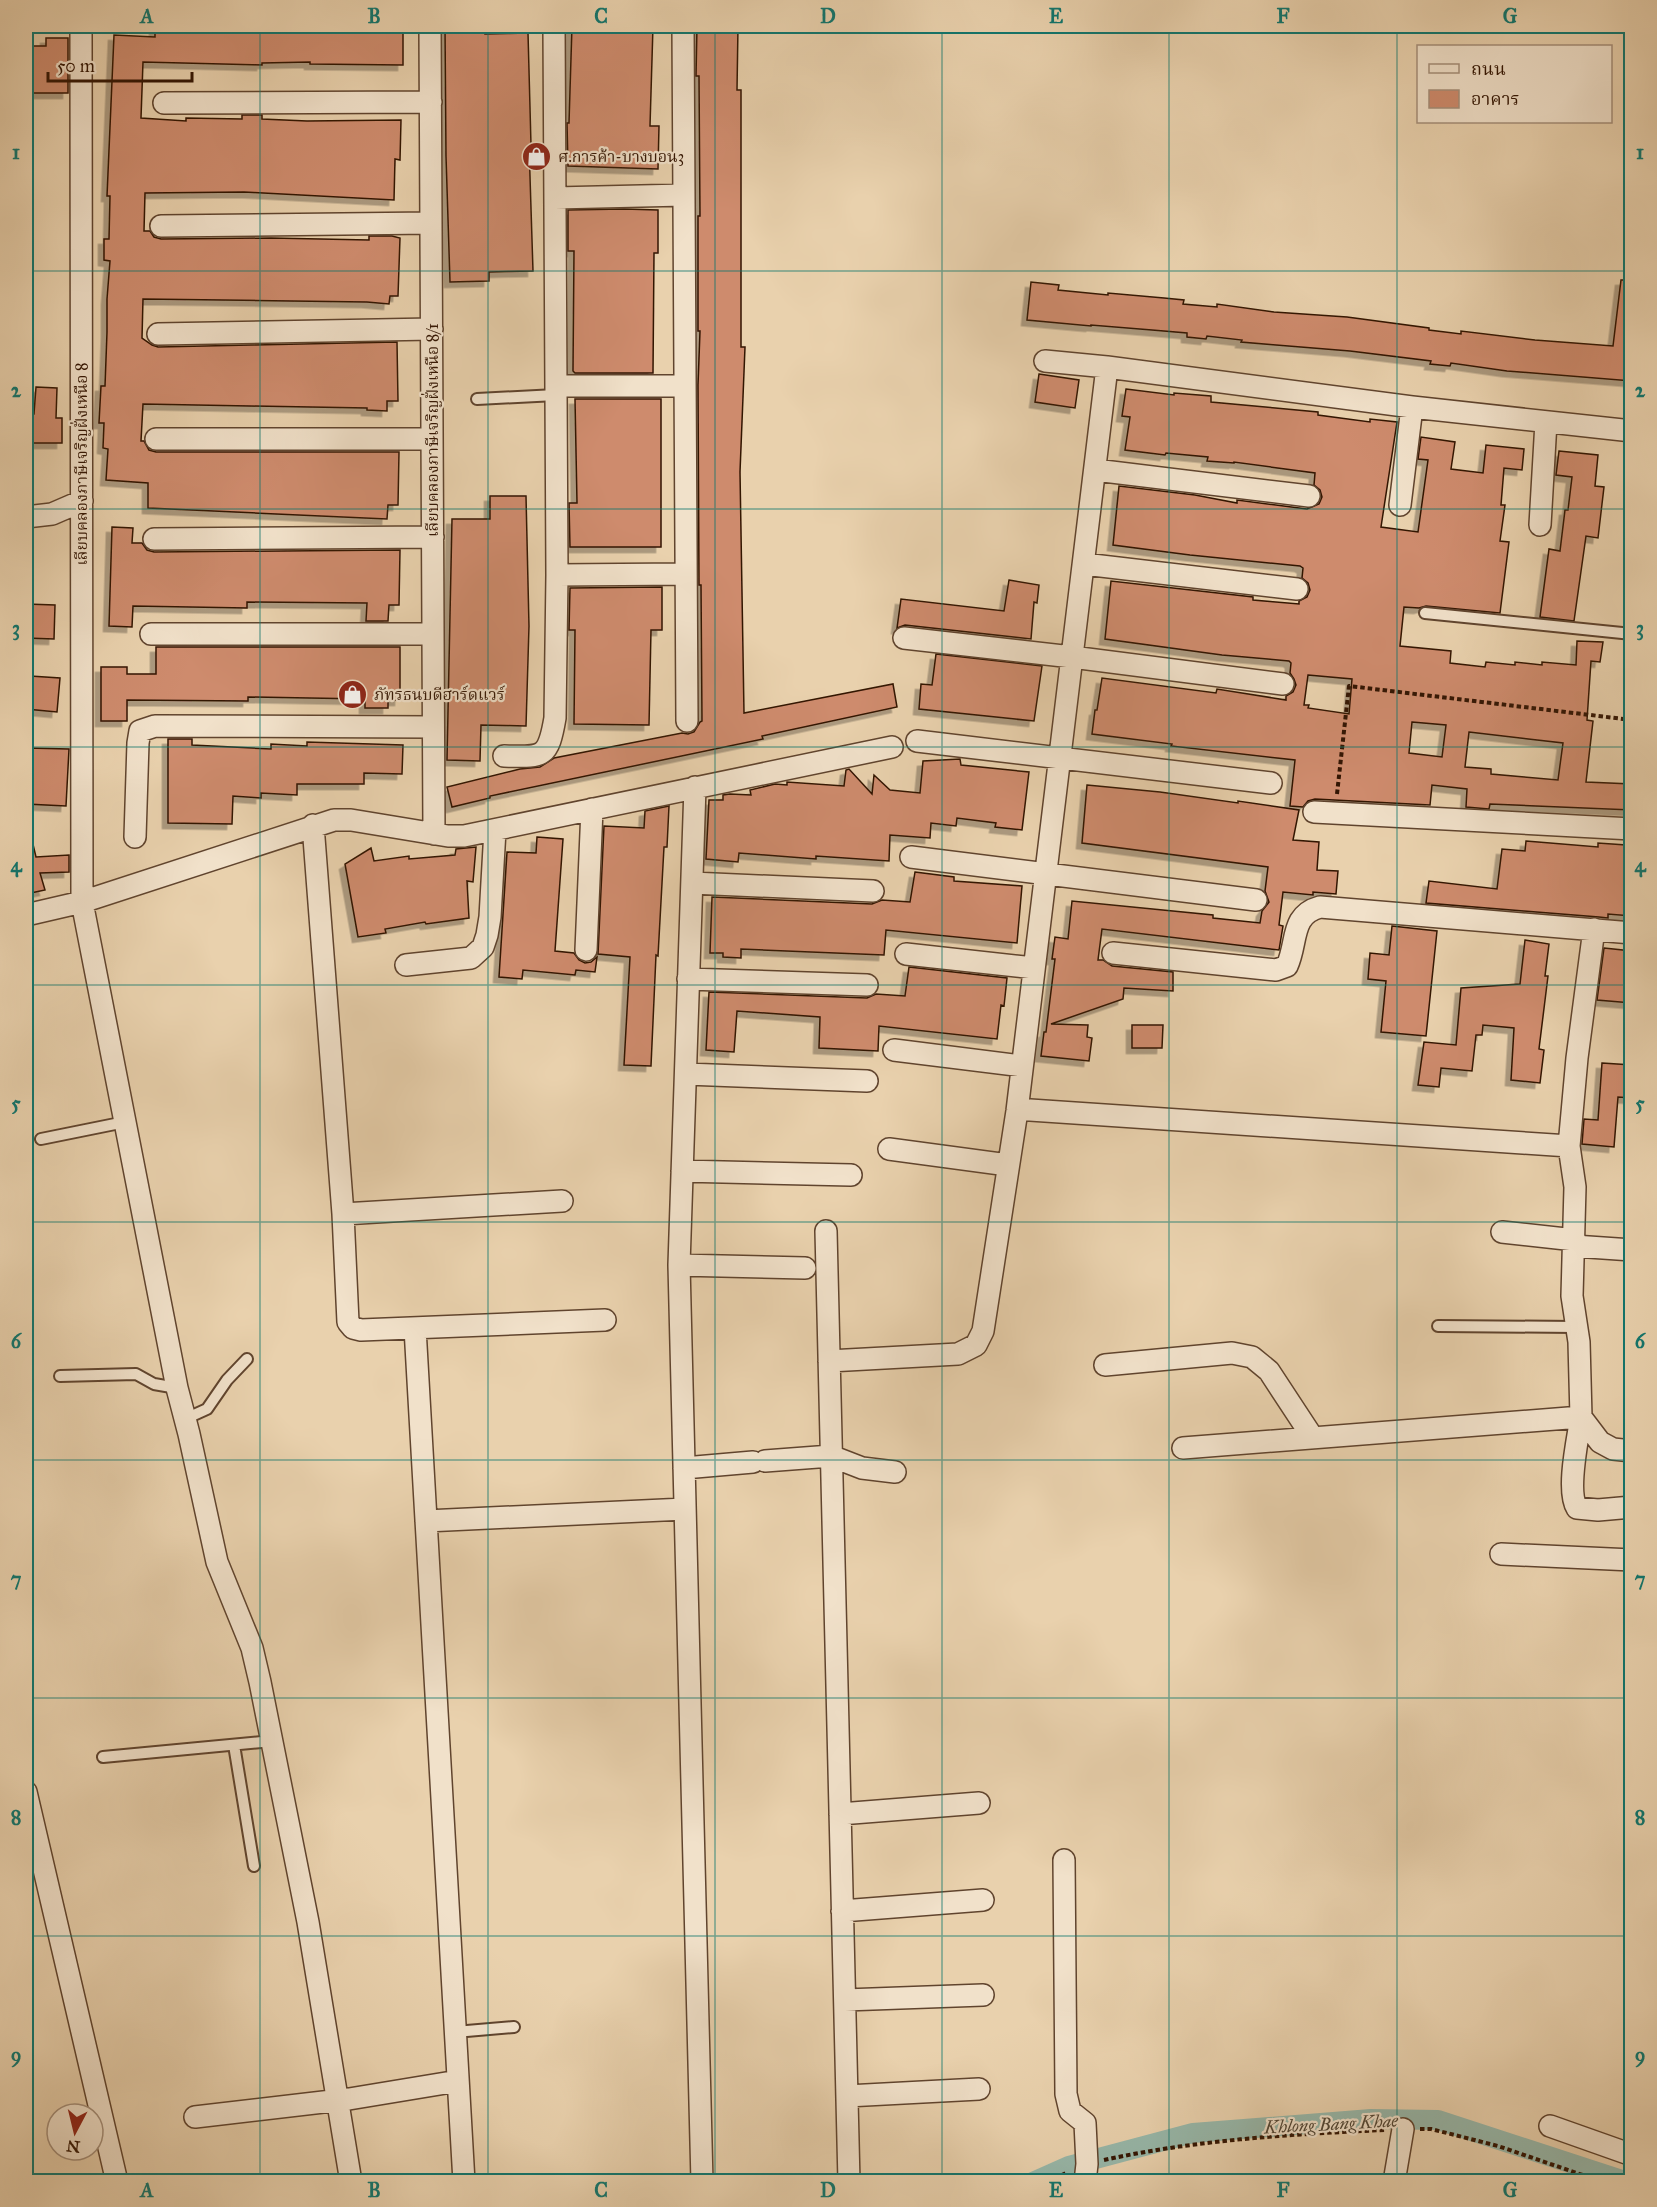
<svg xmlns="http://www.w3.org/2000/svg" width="1657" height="2207" viewBox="0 0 1657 2207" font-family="'IM FELL Great Primer','Noto Serif Thai',serif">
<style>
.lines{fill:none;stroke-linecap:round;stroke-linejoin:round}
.canal{stroke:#97b7a9;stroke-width:20}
.building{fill:#ce8b6d;stroke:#331503;stroke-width:1.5;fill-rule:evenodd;filter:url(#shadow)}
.service-casing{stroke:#60442e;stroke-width:14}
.minor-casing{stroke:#60442e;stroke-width:24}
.path{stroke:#331503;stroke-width:4;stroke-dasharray:4.5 3;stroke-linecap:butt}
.service{stroke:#f1e1ca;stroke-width:10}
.minor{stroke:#f1e1ca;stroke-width:21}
.grid{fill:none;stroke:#0f766e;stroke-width:1.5;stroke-opacity:0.55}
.labels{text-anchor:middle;stroke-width:4.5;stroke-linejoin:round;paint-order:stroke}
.poi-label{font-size:16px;fill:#331503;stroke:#f1e1ca;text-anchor:start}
.street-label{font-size:16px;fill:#331503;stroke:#f1e1ca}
.water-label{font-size:18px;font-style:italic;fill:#514635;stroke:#f1e1ca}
.neatline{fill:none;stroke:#0f766e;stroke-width:2}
.grid-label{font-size:20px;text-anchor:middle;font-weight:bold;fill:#0f766e}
</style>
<defs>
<filter id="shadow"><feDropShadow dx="-5.5" dy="5.5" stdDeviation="0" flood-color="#0004"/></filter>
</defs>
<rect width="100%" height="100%" fill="#e9d1ad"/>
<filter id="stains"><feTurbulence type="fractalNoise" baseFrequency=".00333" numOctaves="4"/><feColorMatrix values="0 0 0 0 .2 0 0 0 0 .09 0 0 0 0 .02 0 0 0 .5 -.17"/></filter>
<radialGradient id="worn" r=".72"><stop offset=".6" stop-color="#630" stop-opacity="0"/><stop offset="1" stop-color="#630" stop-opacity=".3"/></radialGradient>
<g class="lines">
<!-- canal -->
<path class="canal" d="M1033 2182 1069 2166 1193 2133 1371 2119 1438 2120 1628 2182"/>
</g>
<!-- building -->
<path class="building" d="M371 26H403V65L310 64V62L262 63V65L143 62 141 118 186 121V118L242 119V115H262V119L307 121 401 120 400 160 395 159 394 200 244 192 145 193 144 231H150L154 237 161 239 271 238 369 240V236H392L400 238 398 296H390L389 304 367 302 143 299 142 338 152 345 158 347 397 342 398 401H387V411L367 410V408L143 404 141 441H144L149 450 156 452H399L398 505H388L387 519 148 508V483L106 480 108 449 103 448 104 423H99L101 386H105L107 332V299L110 261 104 260V239H109L110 196H107L114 35 155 37V27L206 28V32L294 28 372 30Z
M445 26H485V34L528 33 531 145H529L533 271 489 272V281L450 282 446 156Z
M572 26H653L650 126H659L658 169 568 166 567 123H569Z
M697 26H738L737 90H741V347H745L740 472 744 713 893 684 897 707 762 736 763 739 490 796V798L452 807 447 787 520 769 540 767 554 758 682 733 688 734 694 732 700 722 702 721 701 585H699L698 385 700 331H698V216H700L699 76H696Z
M46 38H68V93H26V46H46Z
M624 209 658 210V253H654L653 373H575L573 371 574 251H568V210Z
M1621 280H1632V381L1507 371 1451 363 1450 366 1430 364 1431 361 1350 351 1241 342 1242 340 1207 336 1206 339 1187 337V333L1152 330 1091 325V326L1027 320 1031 282 1059 285 1058 290 1108 295V293L1164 298 1184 300 1183 304 1217 307V304L1274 312 1347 317 1429 328V330L1461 334V331L1535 340 1613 346Z
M1039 374 1079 380 1075 408 1035 402Z
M36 387 57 388 56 418H62V443H26V414H34Z
M1126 389 1174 395V393L1211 396V402L1318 412V415L1370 422V419L1397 422 1381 527 1418 532 1428 460 1418 459 1421 437 1455 442 1451 469 1483 473 1486 445 1524 449 1522 470 1504 468 1501 505H1505L1500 541 1509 542 1500 613 1426 606 1419 608 1404 607 1400 646 1451 651 1450 663 1485 667 1486 662 1515 665V662L1542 665V662L1576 665 1577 641 1603 642 1600 662 1591 661 1587 720 1593 721 1586 782 1632 784V810L1490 804 1489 809 1466 807 1467 789 1432 785 1430 805 1315 799 1308 801 1303 807 1290 806 1295 760 1171 746 1172 744 1092 734 1095 710H1097L1102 678 1216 693 1217 689 1286 700V696L1293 692 1296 685 1294 679 1290 673 1291 663 1289 661 1222 655 1105 639 1111 581 1253 597V600L1299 604V601L1307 597 1310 590 1308 583 1302 578 1303 568 1300 566 1190 555 1113 545 1119 486 1195 495 1237 503V500L1307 509 1319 504 1322 497 1320 490 1314 485 1315 473 1234 462V463L1207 461 1208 457 1166 453 1165 455 1125 450 1130 417 1122 416ZM1308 675 1352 679 1349 714 1308 708 1309 705H1304ZM1412 722 1446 725 1442 757 1409 753ZM1469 732 1563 743 1558 780 1491 774V769L1465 767Z
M575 399H661V547H570L569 503H577Z
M1559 451 1598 455 1595 486 1604 487 1598 538 1586 536 1574 621 1540 617 1549 549 1560 551 1565 510H1568L1572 477 1556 475Z
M490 496H526L529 626 526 726 481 725 480 761 447 760 452 519H490Z
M112 527 133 528 132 543H142L147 550 154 552 400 550 399 605H389L388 621H366L367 603 247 602V608L133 606 132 627 109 626Z
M1009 580 1039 585 1037 603 1034 602 1031 639 905 625 897 628 901 599 1004 611Z
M662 587V630H651L649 725 574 724 575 630H569L570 588Z
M26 604 55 605 54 639 26 638Z
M156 647H400V700H388V708H365V699L248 697V701L127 700V721H101V667H127V674H156Z
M936 654 1042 666 1034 721 919 709 921 684 932 685Z
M30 676 60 678 57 712 26 709V690L29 691Z
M168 739H192V745L271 749V744L307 746V742L403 745 402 774 364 773V784H297V795L261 793V798L233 796 232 824 168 823Z
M26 748 69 749 66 806 26 804Z
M960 759 961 765 1029 772 1022 830 995 827 996 823 957 818 956 826 931 823 930 838 890 835 889 861 816 856V859L739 853 738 862 706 859 709 800H723V795L730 794 751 795 750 790 775 784 787 785V782L844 786 846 770 849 769 872 794 874 775 890 790 920 793 923 761Z
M1087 785 1160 792 1238 803V801L1299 810 1293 840 1319 842 1317 870 1338 871 1336 894 1313 892V895L1283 892 1279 925 1283 926 1279 950 1102 929 1098 960H1103L1112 966 1173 972V991L1124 988 1123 999 1051 1024 1088 1025 1087 1037 1092 1038 1089 1061 1041 1056 1044 1032H1046L1055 959H1052L1055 937 1068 939 1072 901 1213 915V918L1260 923 1262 911 1269 902 1265 891 1268 867 1082 843Z
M669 806 667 847H664L658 956 656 955 651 1066 624 1065 630 957 598 954 604 826 644 828 645 811Z
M31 836 36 857 69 855V872L40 873 45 890 26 894V837Z
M537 837 563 839 555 951 574 953 579 960 585 963 591 962 597 957 595 972 576 970 575 975 523 970 522 979 499 977 507 852 536 853Z
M1526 841 1598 847V843L1626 845 1624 887 1632 888V916L1608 914V918L1599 917 1426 903 1429 881 1497 889 1502 849 1525 851Z
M476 847 473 882 467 881 469 918 426 924 425 922 385 929 386 933 358 937 345 864 371 848 374 861 409 856V859L455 855 456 849Z
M915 872 954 877V881L1022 886 1017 943 886 930 884 955 741 949V958L723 957V953H710L712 897 872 904 882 900 910 902Z
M1392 926 1437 931 1426 1036 1381 1032 1386 981 1368 979 1370 953 1389 955Z
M1525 940 1549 944 1545 976H1548L1539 1049 1544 1050 1540 1083 1511 1080 1514 1028 1483 1025 1482 1035H1476L1472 1071 1441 1068 1439 1087 1418 1085 1424 1042 1456 1045 1461 988 1520 984Z
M1604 948 1632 951V1003L1597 1000Z
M909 967 1007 978 1004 1006 1001 1005 997 1039 879 1026 878 1051 819 1048 820 1017 737 1011 734 1052 706 1050 709 992 867 998 876 994 905 996Z
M1132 1025H1163L1162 1048H1132Z
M1602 1063 1632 1065V1098L1618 1097 1614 1147 1582 1144 1584 1119 1598 1120Z"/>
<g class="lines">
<defs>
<path id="service" d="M477 399 556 395
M1425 613 1632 634
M41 1139 125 1122
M1438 1326 1576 1327
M60 1376 136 1374 154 1384 177 1388
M185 1419 207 1409 227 1380 247 1359
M234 1745 254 1866
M103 1757 272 1741
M455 2032 514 2027"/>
<path id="minor" d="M81 26 82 902 177 1388 189 1434 217 1562 252 1648 260 1682 308 1922 351 2182
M430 26 434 834
M683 26 687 721
M164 103 431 102
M555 198 684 195
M161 226 431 223
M158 334 432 329
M1045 361 1107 367 1412 407 1632 431
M556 386H685
M156 439H432
M1095 470 1309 496
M1400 505 1412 407
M26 517 52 514 82 501
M1540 525 1546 422
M154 539 433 537
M1084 564 1297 589
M557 575 686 574
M151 634H433
M904 638 1072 657 1283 684
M917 741 1271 783
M504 756C543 757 548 759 555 718L557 575 554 26
M695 787 679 1265 702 2182
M1314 812 1632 829
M313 825 343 1214 348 1322 353 1328 361 1330 605 1320
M135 837 138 743 140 731 155 726 433 727
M911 857 1256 900
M692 883 873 891
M26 915 82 902 334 820H351L448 836H464L892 747
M1594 929 1577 1058 1569 1146 1575 1187 1572 1296 1579 1342 1581 1417 1600 1442 1613 1449 1632 1451
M586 950 592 809
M1113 953 1276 970 1287 966C1298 942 1290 915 1320 907L1632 933
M906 954 1034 968
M406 965 471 958 483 947 487 935 490 917 495 830
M688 979 867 985
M894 1050 1022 1066
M686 1074 867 1081
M1030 1110 1569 1146
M889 1149 1008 1165
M682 1171 851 1175
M343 1214 562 1201
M826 1231 849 2182
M1502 1232 1575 1240
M1574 1246 1632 1250
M679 1265 805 1268
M415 1328 464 2182
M829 1361 958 1354 976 1345 983 1331 1017 1111 1107 367
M1105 1365 1232 1353 1252 1357 1269 1371 1313 1438
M1183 1448 1581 1417C1578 1438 1566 1491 1577 1508L1598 1510 1632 1507
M765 1461 831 1456 862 1468 895 1472
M684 1468 753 1462
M426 1521 685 1509
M1501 1554 1632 1560
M26 1792 117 2182
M840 1814 979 1803
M1064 1860 1066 2094 1070 2111 1085 2123 1087 2164 1085 2182
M842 1911 983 1900
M845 2000 983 1995
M847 2096 979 2089
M195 2117 349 2099 458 2081
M1550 2126 1632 2155
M1394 2182 1403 2129"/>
</defs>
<!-- service casing -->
<use href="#service" class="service-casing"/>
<!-- minor casing -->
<use href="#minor" class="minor-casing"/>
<!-- path -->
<path class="path" d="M1337 794 1349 686 1632 720
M1420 2129H1431L1498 2146 1603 2182
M1104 2160C1196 2140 1291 2134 1385 2130
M1048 2182 1068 2172"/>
<!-- service -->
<use href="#service" class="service"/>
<!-- minor -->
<use href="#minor" class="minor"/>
</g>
<!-- grid -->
<path class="grid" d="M260 26V2182M488 26V2182M715 26V2182M942 26V2182M1169 26V2182M1397 26V2182M26 271H1632M26 509H1632M26 747H1632M26 985H1632M26 1222H1632M26 1460H1632M26 1698H1632M26 1936H1632"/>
<!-- icons -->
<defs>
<symbol id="shop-disc" viewBox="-11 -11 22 22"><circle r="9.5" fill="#8f2418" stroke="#f1e1ca"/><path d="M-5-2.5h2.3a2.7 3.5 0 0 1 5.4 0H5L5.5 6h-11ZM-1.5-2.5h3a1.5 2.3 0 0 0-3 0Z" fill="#fff"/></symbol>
</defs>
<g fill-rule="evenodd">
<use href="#shop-disc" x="520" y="140" width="33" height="33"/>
<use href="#shop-disc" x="336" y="678" width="33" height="33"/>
</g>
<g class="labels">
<!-- poi labels -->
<g class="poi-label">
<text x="558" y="162">ศ.การค้า-บางบอน3</text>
<text x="374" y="700">ภัทรธนบดีฮาร์ดแวร์</text>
</g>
<!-- street labels -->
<g class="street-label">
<text transform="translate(432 430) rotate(-90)" y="6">เลียบคลองภาษีเจริญฝั่งเหนือ 8/1</text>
<text transform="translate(81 464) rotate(-90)" y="6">เลียบคลองภาษีเจริญฝั่งเหนือ 8</text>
</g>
<!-- water labels -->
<g class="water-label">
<text transform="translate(1331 2124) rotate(-3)" y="6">Khlong Bang Khae</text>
</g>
</g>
<!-- margin -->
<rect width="1657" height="2207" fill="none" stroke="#e9d1ad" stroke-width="66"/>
<!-- legend -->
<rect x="1417" y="45" width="195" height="78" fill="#f1e1ca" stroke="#a58f7a" stroke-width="1.5"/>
<rect x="1429" y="64" width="30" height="9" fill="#f1e1ca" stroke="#a58f7a" stroke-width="1.5"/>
<text x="1471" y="75" font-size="18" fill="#331503">ถนน</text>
<rect x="1429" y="90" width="30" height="18" fill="#ce8b6d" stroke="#a58f7a" stroke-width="1.5"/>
<text x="1471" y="105" font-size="18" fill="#331503">อาคาร</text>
<!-- north arrow -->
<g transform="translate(75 2132) rotate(187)"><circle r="28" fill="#f1e1ca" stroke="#a58f7a" stroke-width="1.5"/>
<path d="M0-4.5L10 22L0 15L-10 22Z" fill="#8f2418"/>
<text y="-9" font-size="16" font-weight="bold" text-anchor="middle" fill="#331503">N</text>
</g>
<!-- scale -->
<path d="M48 72v9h144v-9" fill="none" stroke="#331503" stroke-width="3"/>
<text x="57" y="72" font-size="18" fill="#331503" stroke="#f1e1ca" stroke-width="4.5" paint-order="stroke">50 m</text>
<rect x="33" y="33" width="1591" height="2141" class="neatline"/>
<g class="grid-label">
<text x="147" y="23">A</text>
<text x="374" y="23">B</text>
<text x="601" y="23">C</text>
<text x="828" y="23">D</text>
<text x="1056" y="23">E</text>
<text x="1283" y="23">F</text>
<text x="1510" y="23">G</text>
<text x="16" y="159">1</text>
<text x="1640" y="159">1</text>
<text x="16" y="397">2</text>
<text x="1640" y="397">2</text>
<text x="16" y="635">3</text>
<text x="1640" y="635">3</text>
<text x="16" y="872">4</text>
<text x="1640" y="872">4</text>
<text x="16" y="1110">5</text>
<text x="1640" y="1110">5</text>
<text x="16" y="1348">6</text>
<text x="1640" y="1348">6</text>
<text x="16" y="1586">7</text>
<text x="1640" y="1586">7</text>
<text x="16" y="1824">8</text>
<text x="1640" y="1824">8</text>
<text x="16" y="2062">9</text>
<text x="1640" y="2062">9</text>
<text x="147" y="2197">A</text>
<text x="374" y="2197">B</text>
<text x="601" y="2197">C</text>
<text x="828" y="2197">D</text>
<text x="1056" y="2197">E</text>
<text x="1283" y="2197">F</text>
<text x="1510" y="2197">G</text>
</g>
<rect width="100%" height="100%" filter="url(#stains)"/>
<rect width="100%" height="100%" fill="url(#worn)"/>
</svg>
